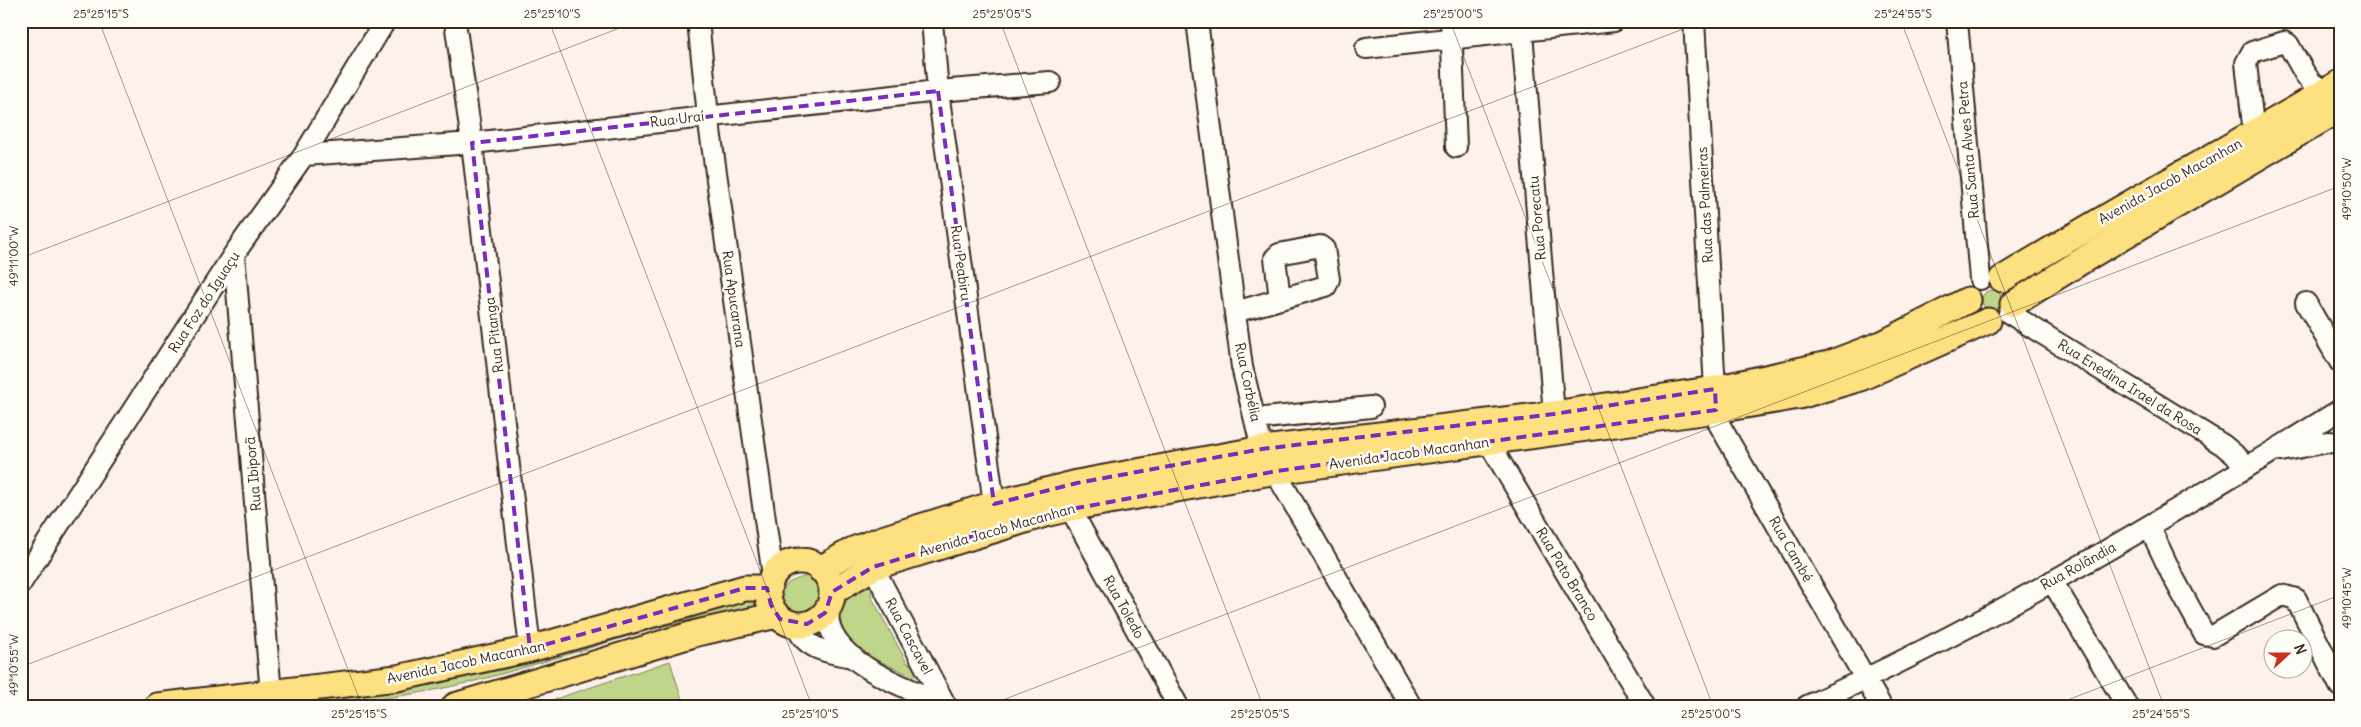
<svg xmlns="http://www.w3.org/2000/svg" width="2361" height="727" viewBox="0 0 2361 727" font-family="Delius,sans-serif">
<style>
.green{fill:#bfd58a;stroke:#7d8054}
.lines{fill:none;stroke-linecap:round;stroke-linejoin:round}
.minor-casing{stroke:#3b2a1e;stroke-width:24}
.major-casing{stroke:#3b2a1e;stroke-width:29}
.minor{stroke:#fdfcf7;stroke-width:20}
.major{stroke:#fde080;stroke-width:25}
.marked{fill:none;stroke:#7b2cbf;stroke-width:4;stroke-dasharray:10 6;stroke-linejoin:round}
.ticks{fill:none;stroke:#3b2a1e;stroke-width:1;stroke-opacity:0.45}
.labels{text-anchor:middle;stroke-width:5;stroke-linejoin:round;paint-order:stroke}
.street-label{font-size:14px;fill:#3b2a1e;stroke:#fdfcf7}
.neatline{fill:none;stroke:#3b2a1e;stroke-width:2}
.ticks-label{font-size:12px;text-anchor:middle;fill:#3b2a1e}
</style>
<rect width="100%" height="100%" fill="#fcf2eb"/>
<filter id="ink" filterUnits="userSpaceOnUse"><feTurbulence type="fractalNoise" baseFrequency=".02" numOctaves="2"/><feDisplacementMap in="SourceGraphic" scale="10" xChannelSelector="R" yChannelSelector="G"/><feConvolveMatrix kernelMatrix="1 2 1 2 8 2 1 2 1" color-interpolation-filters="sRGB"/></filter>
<g filter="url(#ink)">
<!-- green -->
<path class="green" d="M1982 300a10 10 0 1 1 20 0a10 10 0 1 1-20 0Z
M807 576C835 581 820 619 790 612L782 602C777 584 794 580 807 576Z
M873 582 871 596 907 663 921 666 918 676H913L861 653 845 642C843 635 838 625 839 619 841 602 858 587 873 582Z
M750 594 759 614C710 612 669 625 622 638 579 651 537 664 494 676 418 697 340 706 261 706L344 697 441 683 510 665Z
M670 661 684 706H534Z"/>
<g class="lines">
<defs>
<path id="minor" d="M455 21 472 143 530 649
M698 21 708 116 773 576
M932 21 938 91 994 504
M1197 21 1242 367 1262 449 1411 706
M1451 21 1456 147
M1521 21 1554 414
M1694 21 1715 389 1719 424 1881 706
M1957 21 1980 279
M1366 48 1614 21
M2254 134 2246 63 2252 52 2284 42 2288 44 2305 74 2312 83 2326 92
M304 155 472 143 938 91 1050 82
M234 254 271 694
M2306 303 2340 362
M1235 312 1326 286 1329 279 1324 249 1320 246 1279 254 1275 258 1280 299
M2009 313 2223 445 2248 466
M1255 419 1371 407
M1489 443 1645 706
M2281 451 2328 442 2340 443
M1070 508 1178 706
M2149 526 2172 575 2204 634 2213 636 2282 595 2296 599 2340 686
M873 567 946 706
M2052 581 2127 706
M21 583 234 254 304 155 385 21
M829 607C829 612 828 618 829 623 837 665 910 689 945 704
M797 625C803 650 831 653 853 657
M1807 706C1993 622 2167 517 2340 410"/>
<path id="major" d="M2002 279C2113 211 2227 149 2340 83
M2013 304 2093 254 2340 109
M768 593a32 32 0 1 1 64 0a32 32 0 1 1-64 0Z
M820 569 853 550 882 539 994 504 1077 483 1262 449 1554 414 1715 389 1829 364 1884 343 1968 300
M832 592 873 567 1045 514 1070 508 1277 471 1716 410 1799 396 1860 378 1988 321
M157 706 397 678 530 649 745 588H768
M455 706 697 633 777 615"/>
</defs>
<!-- minor casing -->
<use href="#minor" class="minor-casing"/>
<!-- major casing -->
<use href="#major" class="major-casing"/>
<!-- minor -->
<use href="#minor" class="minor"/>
<!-- major -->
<use href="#major" class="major"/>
</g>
</g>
<!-- marked area -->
<path class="marked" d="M938 91 994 504 1077 483 1262 449 1554 414 1715 389 1716 410 1277 471 1045 514 873 567 832 592 825 613 807 624 780 619 771 605 767 588H745L530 649 472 143Z"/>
<!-- ticks -->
<path class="ticks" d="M99 21 362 706M549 21 812 706M1000 21 1263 706M1450 21 1713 706M1901 21 2164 706M21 258 638 21M21 667 1704 21M987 706 2340 186M2052 706 2340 595"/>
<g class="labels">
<!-- street labels -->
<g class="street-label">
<text transform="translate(677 119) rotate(-7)" y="5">Rua Uraí</text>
<text transform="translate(1968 150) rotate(-95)" y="5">Rua Santa Alves Petra</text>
<text transform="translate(2170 181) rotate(-29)" y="5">Avenida Jacob Macanhan</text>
<text transform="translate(1705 205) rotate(-93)" y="5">Rua das Palmeiras</text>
<text transform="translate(1537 218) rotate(-95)" y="5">Rua Porecatu</text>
<text transform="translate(961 263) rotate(82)" y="5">Rua Peabiru</text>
<text transform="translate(734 299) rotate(82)" y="5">Rua Apucarana</text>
<text transform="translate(204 302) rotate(-57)" y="5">Rua Foz do Iguaçu</text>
<text transform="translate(494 335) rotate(-97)" y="5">Rua Pitanga</text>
<text transform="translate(1248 382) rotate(78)" y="5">Rua Corbélia</text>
<text transform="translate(2130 387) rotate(32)" y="5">Rua Enedina Irael da Rosa</text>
<text transform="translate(1409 453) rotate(-8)" y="5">Avenida Jacob Macanhan</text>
<text transform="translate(253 474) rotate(-95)" y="5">Rua Ibiporã</text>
<text transform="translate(997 530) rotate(-16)" y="5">Avenida Jacob Macanhan</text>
<text transform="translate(1791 549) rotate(60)" y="5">Rua Cambé</text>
<text transform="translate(2078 566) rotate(-29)" y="5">Rua Rolândia</text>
<text transform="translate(1567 574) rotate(59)" y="5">Rua Pato Branco</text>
<text transform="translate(1124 607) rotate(61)" y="5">Rua Toledo</text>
<text transform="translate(909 636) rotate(62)" y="5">Rua Cascavel</text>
<text transform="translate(466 662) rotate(-12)" y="5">Avenida Jacob Macanhan</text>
</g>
</g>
<!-- margin -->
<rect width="2361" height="727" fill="none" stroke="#fdfcf7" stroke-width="55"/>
<!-- north arrow -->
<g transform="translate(2288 654) rotate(69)"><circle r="24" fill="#fdfcf7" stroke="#afa8a0"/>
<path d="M0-4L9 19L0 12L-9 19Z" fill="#c8321e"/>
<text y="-8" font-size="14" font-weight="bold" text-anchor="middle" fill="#3b2a1e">N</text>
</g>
<rect x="28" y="28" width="2306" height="672" class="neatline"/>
<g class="ticks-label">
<text x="101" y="18">25°25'15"S</text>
<text x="552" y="18">25°25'10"S</text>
<text x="1002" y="18">25°25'05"S</text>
<text x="1453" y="18">25°25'00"S</text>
<text x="1903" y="18">25°24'55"S</text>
<text transform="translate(2347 189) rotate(-90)" y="4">49°10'50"W</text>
<text transform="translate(14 256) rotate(-90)" y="4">49°11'00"W</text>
<text transform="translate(2347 598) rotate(-90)" y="4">49°10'45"W</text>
<text transform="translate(14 665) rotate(-90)" y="4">49°10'55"W</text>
<text x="359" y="718">25°25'15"S</text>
<text x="810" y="718">25°25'10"S</text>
<text x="1260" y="718">25°25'05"S</text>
<text x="1711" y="718">25°25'00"S</text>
<text x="2161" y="718">25°24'55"S</text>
</g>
</svg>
